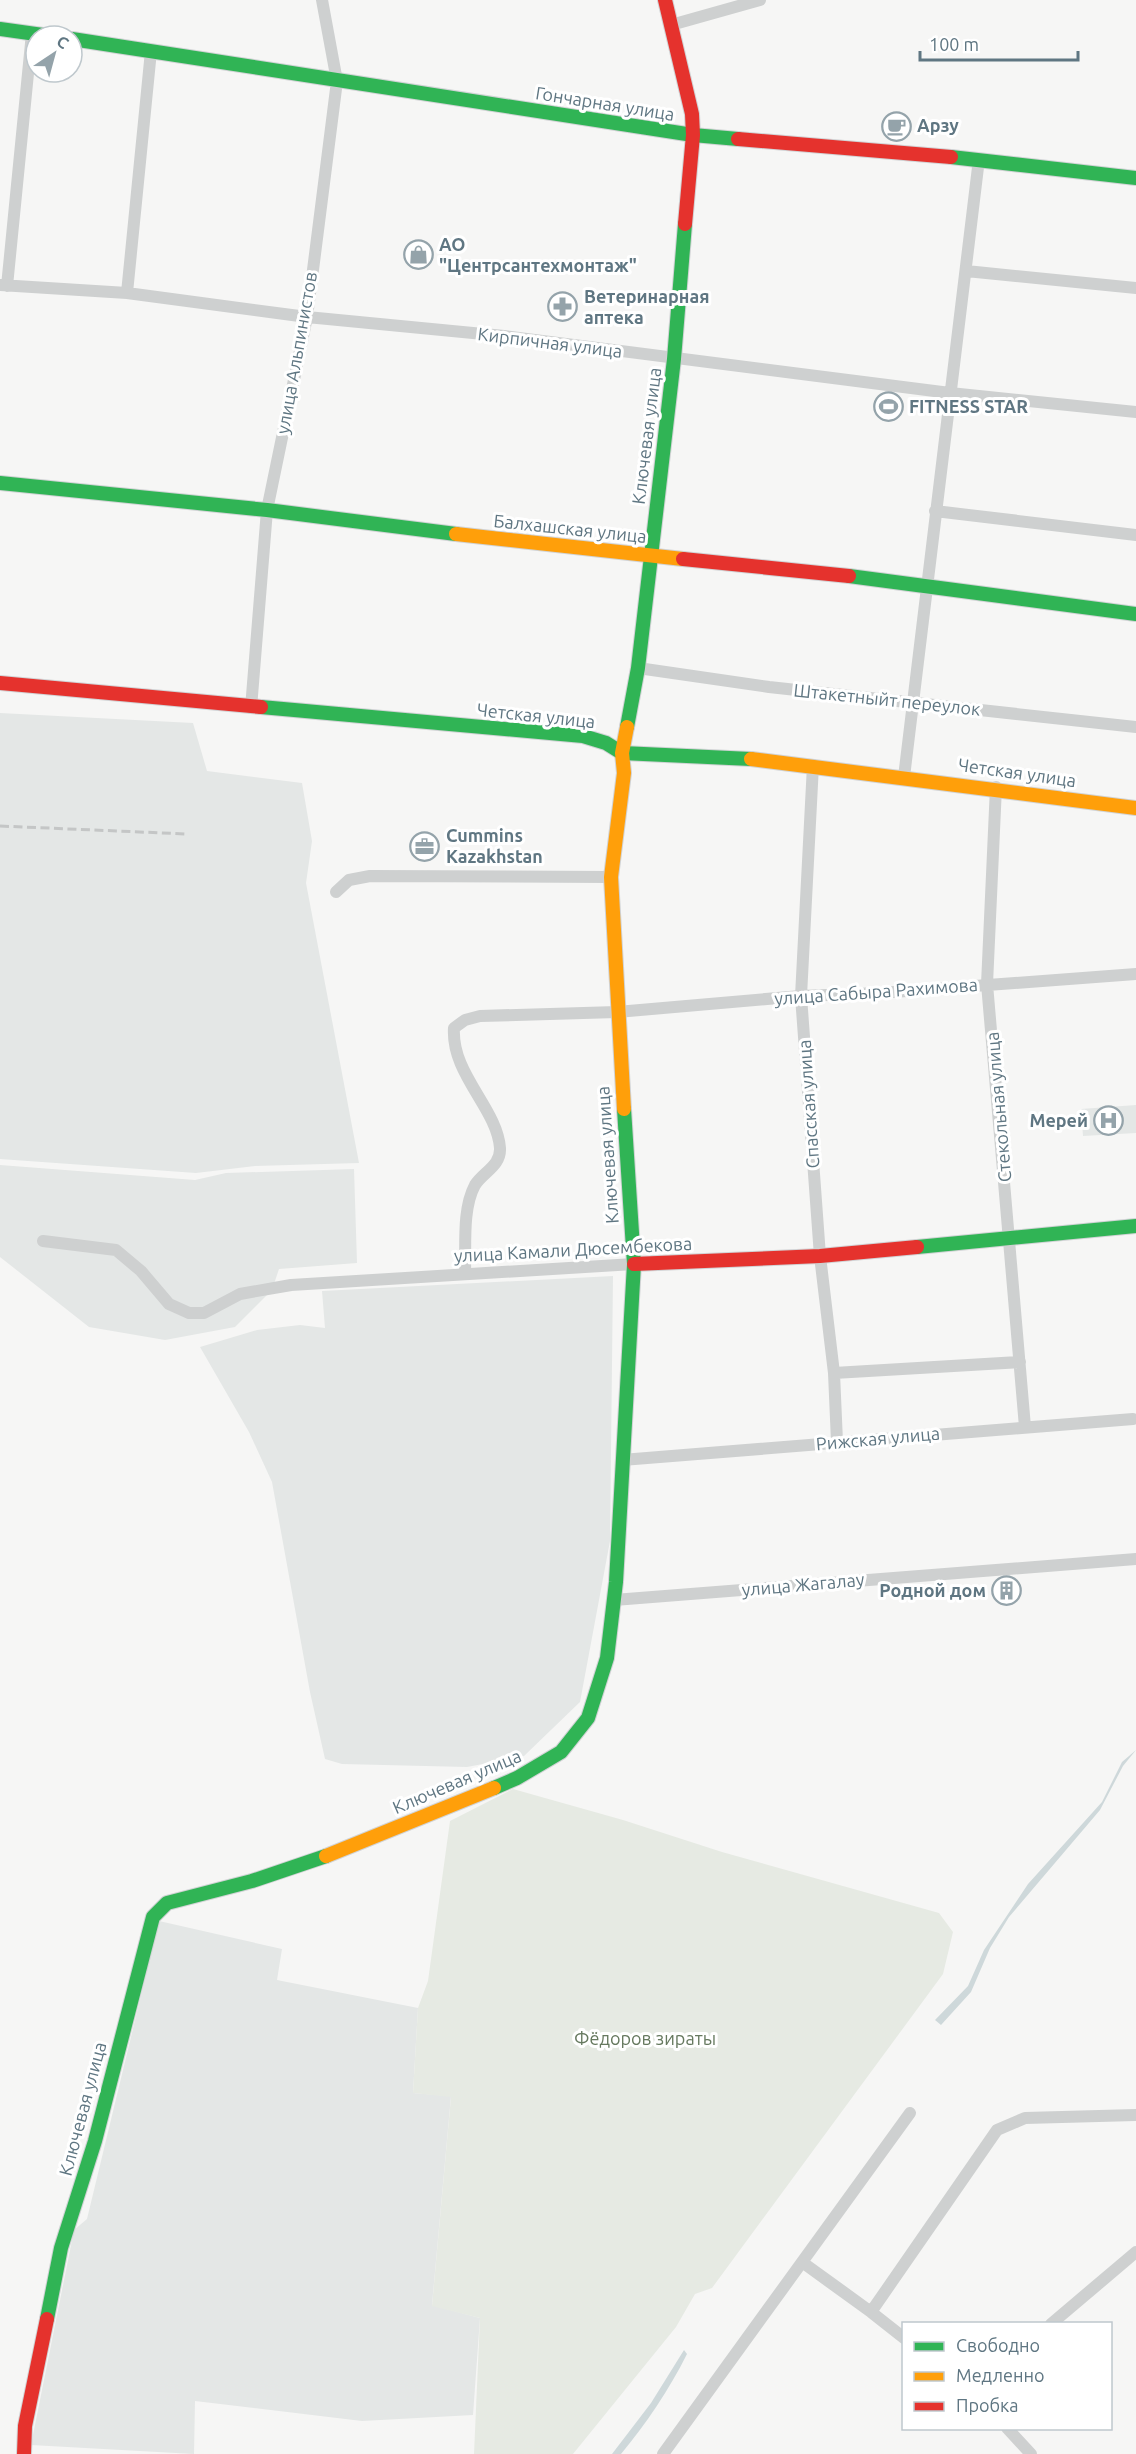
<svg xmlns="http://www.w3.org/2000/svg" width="1136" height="2454" viewBox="0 0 1136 2454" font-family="Ubuntu,sans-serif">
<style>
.built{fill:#e4e7e6}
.green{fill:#e6eae3}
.water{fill:#ced8da}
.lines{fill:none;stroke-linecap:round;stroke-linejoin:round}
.fast-casing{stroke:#d1d3d5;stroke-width:16}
.slow-casing{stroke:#d1d3d5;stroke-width:16}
.jam-casing{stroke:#d1d3d5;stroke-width:16}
.street{stroke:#ced0d0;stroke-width:12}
.fast{stroke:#30b455;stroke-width:14}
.slow{stroke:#ff9f0a;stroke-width:14}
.jam{stroke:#e5322d;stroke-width:14}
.rail{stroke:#c4c6c6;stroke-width:3;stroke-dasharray:9 4.5;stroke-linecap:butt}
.labels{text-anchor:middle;stroke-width:6;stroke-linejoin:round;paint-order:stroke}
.street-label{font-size:18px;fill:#5f7682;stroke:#fff}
.poi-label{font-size:18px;font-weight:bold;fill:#5f7682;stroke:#fff;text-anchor:start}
.park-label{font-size:18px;fill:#66795f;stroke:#fff}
</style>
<rect width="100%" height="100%" fill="#f6f6f5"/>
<!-- built -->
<path class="built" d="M0 713 193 723 207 771 302 783 312 841 306 883 359 1163 255 1166 196 1173 0 1159Z
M1136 1105V1133L1083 1136 1081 1109Z
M0 1165 195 1180 226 1173 354 1169 357 1263 279 1269 272 1290 235 1327 165 1340 89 1327 0 1257Z
M613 1276 610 1541 580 1702 524 1756 467 1767 342 1764 325 1759 310 1692 272 1482 249 1432 200 1347 257 1330 300 1325 325 1328 322 1291Z
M159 1921 282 1949 277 1980 418 2008 413 2093 451 2096 432 2305 480 2318 473 2415 362 2421 195 2401 194 2454 31 2445 74 2230 87 2219Z"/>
<!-- green -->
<path class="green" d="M513 1789 623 1820 722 1852 939 1913 953 1932 943 1974 712 2288 695 2294 676 2327 573 2454H474L480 2318 432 2306 451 2097 413 2093 418 2008 428 1981 450 1821Z"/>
<!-- water -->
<path class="water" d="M1136 1750 1123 1766 1100 1810 1009 1917 990 1948 971 1992 941 2025 935 2020 968 1986 984 1950 1028 1884 1102 1802 1122 1762Z
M684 2350 687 2354C669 2390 646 2424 621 2454H612L651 2403Z"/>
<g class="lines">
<defs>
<path id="fast" d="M0 29 50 36
M72 39 693 135 738 139
M951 157 1136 178
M0 483 267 510 456 534
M849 576 1136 614
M261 707 583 736 606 743 622 753 751 759
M627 727 638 668 674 359 685 224
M917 1247 1136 1226
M494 1788 517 1778 561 1752 588 1718 607 1658 616 1582 634 1264 624 1109
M47 2319 61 2248 95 2141 153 1917 167 1903 252 1881 326 1856"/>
<path id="slow" d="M456 534 683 559
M751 759 1136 808
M624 1109 611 877 624 773 622 753 627 727
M326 1856 494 1788"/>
<path id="jam" d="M665 0 692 114 693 135 685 224
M738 139 951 157
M683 559 849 576
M0 683 261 707
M634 1264 820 1256 917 1247
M24 2454 25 2426 47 2319"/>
</defs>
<!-- fast casing -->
<use href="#fast" class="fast-casing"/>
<!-- slow casing -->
<use href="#slow" class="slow-casing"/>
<!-- jam casing -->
<use href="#jam" class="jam-casing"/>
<!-- street -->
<path class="street" d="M671 25 760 0
M966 271 1136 288
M0 285 127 293 307 317 504 336 950 393 1136 412
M7 286 32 33
M127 293 151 51
M935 511 1136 535
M638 668 769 687 1136 727
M251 708 267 510 307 317 337 81 322 0
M813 765 801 996 820 1256 834 1373 837 1442
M904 777 979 159
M996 787 987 984 1025 1427
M336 892 349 880 370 876 611 877
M43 1241 116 1250 141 1271 169 1304 189 1313H204L240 1294 291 1285 634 1264
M465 1273C466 1246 462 1209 475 1185 483 1172 501 1166 500 1148 497 1108 451 1074 454 1028L465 1020 480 1016 617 1012 801 996 880 993 1136 974
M834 1373 1020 1362
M622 1460 1133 1419
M614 1600 1136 1559
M802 2262 871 2312
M1051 2324 1136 2252
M904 2338 871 2312 997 2130 1025 2118 1136 2115
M1007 2428 1031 2454
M663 2454 910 2113"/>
<!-- fast -->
<use href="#fast" class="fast"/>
<!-- slow -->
<use href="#slow" class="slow"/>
<!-- jam -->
<use href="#jam" class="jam"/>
<!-- rail -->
<path class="rail" d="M0 826 187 834"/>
</g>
<!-- icons -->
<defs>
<symbol id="cafe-ring" viewBox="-11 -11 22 22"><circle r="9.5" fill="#fff" stroke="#94a3aa" stroke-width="1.5"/><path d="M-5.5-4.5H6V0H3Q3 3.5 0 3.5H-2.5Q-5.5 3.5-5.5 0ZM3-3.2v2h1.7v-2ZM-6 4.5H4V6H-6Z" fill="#94a3aa"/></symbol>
<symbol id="shop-ring" viewBox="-11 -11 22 22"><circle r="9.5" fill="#fff" stroke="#94a3aa" stroke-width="1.5"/><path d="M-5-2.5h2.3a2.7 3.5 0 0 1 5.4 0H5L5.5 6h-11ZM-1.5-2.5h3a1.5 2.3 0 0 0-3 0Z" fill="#94a3aa"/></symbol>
<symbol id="pharmacy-ring" viewBox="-11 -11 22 22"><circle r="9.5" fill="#fff" stroke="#94a3aa" stroke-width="1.5"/><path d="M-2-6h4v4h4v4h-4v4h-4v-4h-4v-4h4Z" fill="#94a3aa"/></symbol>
<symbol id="stadium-ring" viewBox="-11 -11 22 22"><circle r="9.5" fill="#fff" stroke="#94a3aa" stroke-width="1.5"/><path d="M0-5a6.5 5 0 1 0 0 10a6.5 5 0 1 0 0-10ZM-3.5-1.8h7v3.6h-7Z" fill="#94a3aa"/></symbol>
<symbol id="office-ring" viewBox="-11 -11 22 22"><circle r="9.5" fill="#fff" stroke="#94a3aa" stroke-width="1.5"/><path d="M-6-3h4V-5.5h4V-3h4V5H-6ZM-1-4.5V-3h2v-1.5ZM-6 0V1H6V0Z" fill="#94a3aa"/></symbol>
<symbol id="hospital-ring" viewBox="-11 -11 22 22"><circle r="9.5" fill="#fff" stroke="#94a3aa" stroke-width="1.5"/><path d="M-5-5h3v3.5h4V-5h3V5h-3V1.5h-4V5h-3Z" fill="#94a3aa"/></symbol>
<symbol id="building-ring" viewBox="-11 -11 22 22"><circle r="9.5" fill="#fff" stroke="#94a3aa" stroke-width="1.5"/><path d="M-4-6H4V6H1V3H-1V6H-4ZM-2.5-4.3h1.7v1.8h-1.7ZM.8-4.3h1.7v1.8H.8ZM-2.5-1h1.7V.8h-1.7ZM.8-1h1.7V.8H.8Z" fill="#94a3aa"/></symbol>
</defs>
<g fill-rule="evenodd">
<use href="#cafe-ring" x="880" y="110" width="33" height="33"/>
<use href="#shop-ring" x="402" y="238" width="33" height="33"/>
<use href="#pharmacy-ring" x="546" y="290" width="33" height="33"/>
<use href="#stadium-ring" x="872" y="390" width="33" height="33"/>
<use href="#office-ring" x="408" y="830" width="33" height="33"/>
<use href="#hospital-ring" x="1092" y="1104" width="33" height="33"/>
<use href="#building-ring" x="990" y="1574" width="33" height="33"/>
</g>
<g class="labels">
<!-- street labels -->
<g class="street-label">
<text transform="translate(605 104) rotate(9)" y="6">Гончарная улица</text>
<text transform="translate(550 343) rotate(7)" y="6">Кирпичная улица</text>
<text transform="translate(297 353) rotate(-80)" y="6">улица Альпинистов</text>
<text transform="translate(647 436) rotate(-83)" y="6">Ключевая улица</text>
<text transform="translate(570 529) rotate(6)" y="6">Балхашская улица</text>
<text transform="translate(887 700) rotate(6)" y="6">Штакетныйт переулок</text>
<text transform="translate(536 716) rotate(6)" y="6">Четская улица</text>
<text transform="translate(1017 773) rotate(8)" y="6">Четская улица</text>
<text transform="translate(876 992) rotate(-4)" y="6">улица Сабыра Рахимова</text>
<text transform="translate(809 1104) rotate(-94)" y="6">Спасская улица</text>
<text transform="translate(999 1107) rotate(-95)" y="6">Стекольная улица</text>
<text transform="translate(608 1155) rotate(-94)" y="6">Ключевая улица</text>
<text transform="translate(573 1250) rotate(-3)" y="6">улица Камали Дюсембекова</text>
<text transform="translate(878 1439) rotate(-5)" y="6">Рижская улица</text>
<text transform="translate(803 1585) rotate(-5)" y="6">улица Жагалау</text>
<text transform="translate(457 1782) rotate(-23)" y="6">Ключевая улица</text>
<text transform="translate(83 2109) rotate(-75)" y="6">Ключевая улица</text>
</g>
<!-- poi labels -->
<g class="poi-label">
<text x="917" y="132">Арзу</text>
<text x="439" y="251">АО<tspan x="439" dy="21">"Центрсантехмонтаж"</tspan></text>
<text x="584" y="303">Ветеринарная<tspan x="584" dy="21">аптека</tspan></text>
<text x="909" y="413">FITNESS STAR</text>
<text x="446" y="842">Cummins<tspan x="446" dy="21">Kazakhstan</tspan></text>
<text x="1088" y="1127" text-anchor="end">Мерей</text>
<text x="986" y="1597" text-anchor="end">Родной дом</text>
</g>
<!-- park labels -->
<g class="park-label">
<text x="645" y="2045">Фёдоров зираты</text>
</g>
</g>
<!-- legend -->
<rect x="902" y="2322" width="210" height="108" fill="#ffffff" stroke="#bfc8cd" stroke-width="1.5"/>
<rect x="914" y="2342" width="30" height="9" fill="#30b455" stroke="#bfc8cd" stroke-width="1.5"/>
<text x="956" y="2352" font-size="18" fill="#5f7682">Свободно</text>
<rect x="914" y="2372" width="30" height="9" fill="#ff9f0a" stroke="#bfc8cd" stroke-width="1.5"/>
<text x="956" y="2382" font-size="18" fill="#5f7682">Медленно</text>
<rect x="914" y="2402" width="30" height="9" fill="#e5322d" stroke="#bfc8cd" stroke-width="1.5"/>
<text x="956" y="2412" font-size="18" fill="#5f7682">Пробка</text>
<!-- north arrow -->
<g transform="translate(54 54) rotate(36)"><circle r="28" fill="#ffffff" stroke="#bfc8cd" stroke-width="1.5"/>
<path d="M0-4.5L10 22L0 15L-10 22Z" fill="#94a3aa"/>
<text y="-9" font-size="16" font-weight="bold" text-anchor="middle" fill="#5f7682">С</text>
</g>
<!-- scale -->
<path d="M920 51v9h158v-9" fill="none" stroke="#5f7682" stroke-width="3"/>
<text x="929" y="51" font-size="18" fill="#5f7682" stroke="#ffffff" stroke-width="4.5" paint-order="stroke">100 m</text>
</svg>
